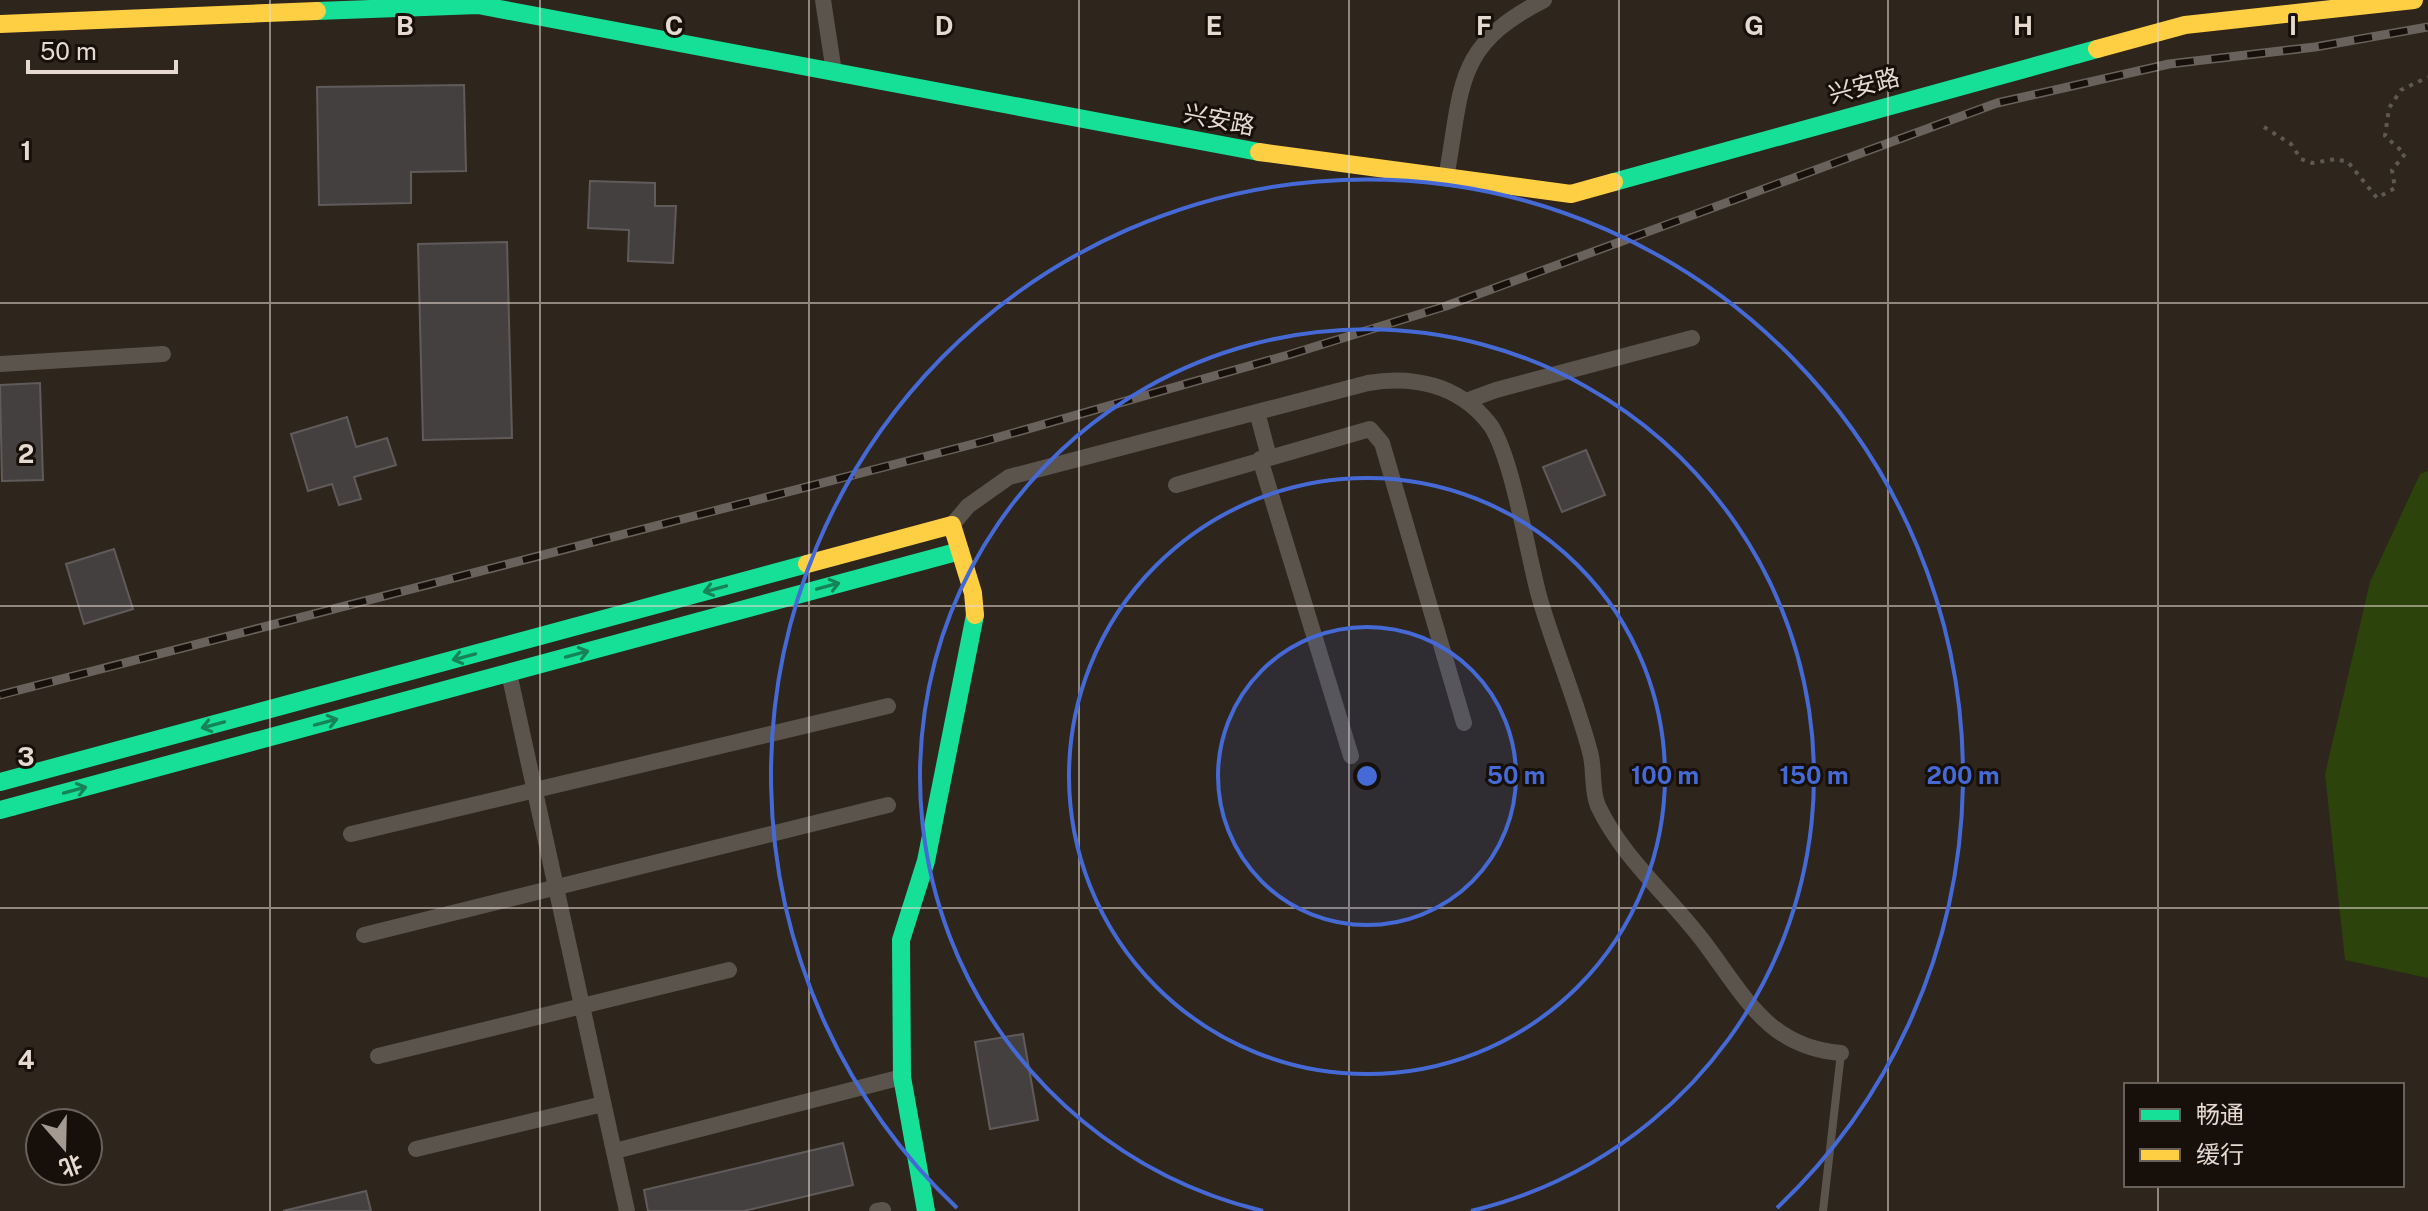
<svg xmlns="http://www.w3.org/2000/svg" width="2428" height="1211" viewBox="0 0 2428 1211" font-family="'Public Sans','Noto Sans SC',sans-serif">
<style>
.green{fill:#2c430b}
.building{fill:#454040;stroke:#605b5b;stroke-width:2}
.lines{fill:none;stroke-linecap:round;stroke-linejoin:round}
.path{stroke:#5e5852;stroke-width:4;stroke-dasharray:4 6;stroke-linecap:butt}
.lane{stroke:#5b544d;stroke-width:8}
.street{stroke:#5b544d;stroke-width:16}
.fast{stroke:#16e098;stroke-width:18}
.slow{stroke:#ffcf43;stroke-width:18}
.rail-casing{stroke:#69615b;stroke-width:9}
.rail{stroke:#170f09;stroke-width:6;stroke-dasharray:18;stroke-linecap:butt}
.oneway{stroke:#168258}
.grid{fill:none;stroke:#e5d9d0;stroke-width:2;stroke-opacity:0.55}
.ring{fill:none;stroke:#456ad6;stroke-width:4}
.labels{text-anchor:middle;stroke-width:6;stroke-linejoin:round;paint-order:stroke}
.street-label{font-size:24px;fill:#e5d9d0;stroke:#170f09}
.grid-label{font-size:26px;text-anchor:middle;font-weight:bold;fill:#e5d9d0;stroke:#170f09;stroke-width:6;stroke-linejoin:round;paint-order:stroke}
.centre{fill:#456ad6;stroke:#170f09;stroke-width:4}
.ring-label{font-size:24px;text-anchor:middle;font-weight:bold;fill:#456ad6;stroke:#170f09;stroke-width:6;stroke-linejoin:round;paint-order:stroke}
</style>
<rect width="100%" height="100%" fill="#2e251c"/>
<!-- green -->
<path class="green" d="M2428 471V978L2345 960 2325 774 2370 582 2420 474Z"/>
<!-- building -->
<path class="building" d="M464 85 466 171 411 172V203L319 205 317 87Z
M590 181 655 183V206H676L673 263 628 261 629 230 588 228Z
M507 242 512 438 423 440 418 244Z
M40 383 43 480 2 481 0 385Z
M347 417 356 447 387 438 396 465 354 477 361 499 339 505 332 484 308 491 291 434Z
M1586 450 1605 495 1562 512 1543 467Z
M114 549 133 609 84 624 66 564Z
M1023 1034 1038 1120 990 1129 975 1042Z
M843 1143 853 1185 744 1211H648L644 1190Z
M366 1191 371 1211H283Z"/>
<g class="lines">
<!-- path -->
<path class="path" d="M2264 127 2291 144 2301 159 2312 163 2336 159 2348 162 2377 198 2395 188 2392 170 2405 154 2385 136 2389 108 2401 90 2428 77"/>
<!-- lane -->
<path class="lane" d="M1823 1211 1841 1053"/>
<!-- street -->
<path class="street" d="M823 0 834 72
M1446 178C1463 87 1453 46 1544 0
M0 364 163 354
M1466 401 1496 390 1692 338
M1257 412 1269 457
M1260 459 1351 756
M1176 485 1370 429 1382 443 1464 723
M952 525 968 506 1009 477 1368 383C1413 375 1458 385 1488 422 1511 449 1528 556 1539 596 1554 648 1576 699 1590 752 1595 769 1591 790 1598 806 1624 861 1674 900 1709 949 1747 1001 1772 1048 1841 1053
M509 673 627 1211
M351 834 888 706
M364 935 888 805
M378 1056 729 970
M416 1149 603 1104
M615 1151 902 1077
M877 1211 883 1210"/>
<!-- fast -->
<path class="fast" d="M317 11 478 5 1259 152
M1614 182 2097 49
M0 782 807 564
M0 810 960 551
M926 1211 902 1077 901 940 926 861 975 615"/>
<!-- slow -->
<path class="slow" d="M0 24 317 11
M2097 49 2185 25 2414 0
M1259 152 1571 194 1614 182
M807 564 952 525 973 593 975 615"/>
<defs>
<path id="rail" d="M0 695 985 441 1288 355 1446 306 1997 103 2169 64 2315 47 2428 27"/>
</defs>
<!-- rail casing -->
<use href="#rail" class="rail-casing"/>
<!-- rail -->
<use href="#rail" class="rail"/>
</g>
<!-- one-way arrows -->
<defs><path id="oneway-shaft" d="M-6 0H5M1.5-3L5.5 0L1.5 3" fill="none" stroke-width="1.6" stroke-linecap="round" stroke-linejoin="round" transform="scale(2)"/></defs>
<g class="oneway">
<use href="#oneway-shaft" transform="translate(828 586) rotate(-15)"/>
<use href="#oneway-shaft" transform="translate(715 589) rotate(165)"/>
<use href="#oneway-shaft" transform="translate(577 654) rotate(-15)"/>
<use href="#oneway-shaft" transform="translate(464 657) rotate(165)"/>
<use href="#oneway-shaft" transform="translate(326 722) rotate(-15)"/>
<use href="#oneway-shaft" transform="translate(213 725) rotate(165)"/>
<use href="#oneway-shaft" transform="translate(75 790) rotate(-15)"/>
</g>
<!-- grid -->
<path class="grid" d="M270 0V1211M540 0V1211M809 0V1211M1079 0V1211M1349 0V1211M1619 0V1211M1888 0V1211M2158 0V1085M0 303H2428M0 606H2428M0 908H2428M2158 1185V1211"/>
<!-- distance rings -->
<circle cx="1367" cy="776" r="149" fill="#456ad6" fill-opacity=".12"/>
<g class="ring">
<circle cx="1367" cy="776" r="149"/>
<circle cx="1367" cy="776" r="298"/>
<path d="M1263 1211A447 447 0 1 1 1471 1211"/>
<path d="M957 1208A596 596 0 1 1 1777 1208"/>
</g>
<g class="labels">
<!-- street labels -->
<g class="street-label">
<text transform="translate(1864 86) rotate(-15)" y="8">兴安路</text>
<text transform="translate(1219 120) rotate(11)" y="8">兴安路</text>
</g>
</g>
<g class="grid-label">
<text x="405" y="35">B</text>
<text x="674" y="35">C</text>
<text x="944" y="35">D</text>
<text x="1214" y="35">E</text>
<text x="1484" y="35">F</text>
<text x="1754" y="35">G</text>
<text x="2023" y="35">H</text>
<text x="2293" y="35">I</text>
<text x="26" y="160">1</text>
<text x="26" y="463">2</text>
<text x="26" y="766">3</text>
<text x="26" y="1069">4</text>
</g>
<circle cx="1367" cy="776" r="12" class="centre"/>
<g class="ring-label">
<text x="1516" y="784">50 m</text>
<text x="1665" y="784">100 m</text>
<text x="1814" y="784">150 m</text>
<text x="1963" y="784">200 m</text>
</g>
<!-- legend -->
<rect x="2124" y="1083" width="280" height="104" fill="#170f09" stroke="#696059" stroke-width="2"/>
<rect x="2140" y="1109" width="40" height="12" fill="#16e098" stroke="#696059" stroke-width="2"/>
<text x="2196" y="1123" font-size="24" fill="#e5d9d0">畅通</text>
<rect x="2140" y="1149" width="40" height="12" fill="#ffcf43" stroke="#696059" stroke-width="2"/>
<text x="2196" y="1163" font-size="24" fill="#e5d9d0">缓行</text>
<!-- north arrow -->
<g transform="translate(64 1147) rotate(160)"><circle r="38" fill="#170f09" stroke="#696059" stroke-width="2"/>
<path d="M0-6L14 30L0 20L-14 30Z" fill="#a59a91"/>
<text y="-12" font-size="22" font-weight="bold" text-anchor="middle" fill="#e5d9d0">北</text>
</g>
<!-- scale -->
<path d="M28 60v12h148v-12" fill="none" stroke="#e5d9d0" stroke-width="4"/>
<text x="40" y="60" font-size="24" fill="#e5d9d0" stroke="#170f09" stroke-width="6" paint-order="stroke">50 m</text>
</svg>
